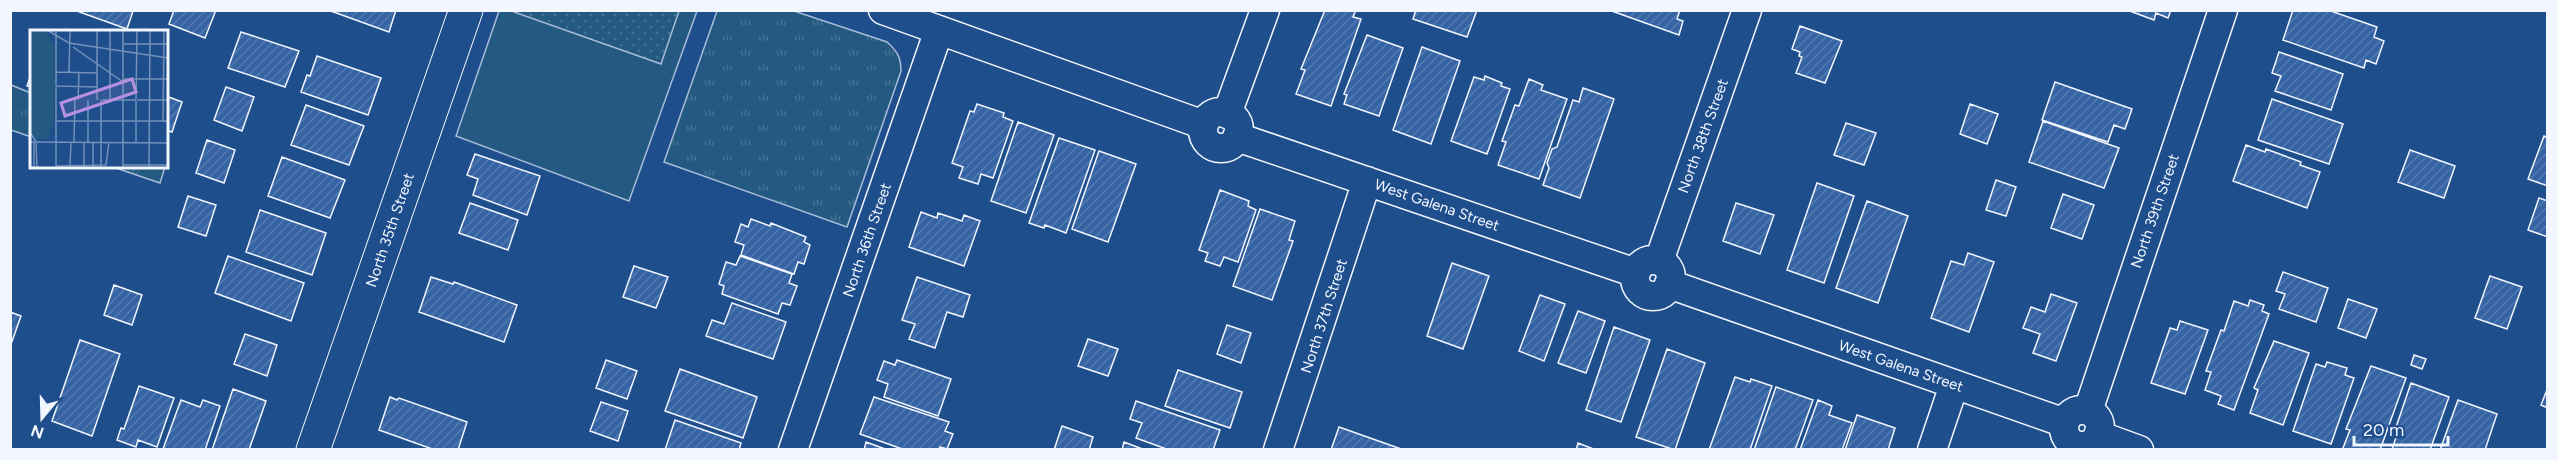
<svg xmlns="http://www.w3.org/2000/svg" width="2558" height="460" viewBox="0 0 2558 460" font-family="Figtree,sans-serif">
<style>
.grass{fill:url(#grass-tufts);stroke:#a8bbd7;stroke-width:1.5}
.park{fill:#245a82;stroke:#a8bbd7;stroke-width:1.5}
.garden{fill:url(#garden-dots);stroke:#a8bbd7;stroke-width:1.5}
.building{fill:url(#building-hatch);stroke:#f2f6ff;stroke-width:1.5}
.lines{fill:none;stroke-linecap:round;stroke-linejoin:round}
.street-casing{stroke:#f2f6ff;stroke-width:31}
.secondary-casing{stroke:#f2f6ff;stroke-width:35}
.street{stroke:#1f4e8c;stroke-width:28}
.secondary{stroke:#1f4e8c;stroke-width:33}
.labels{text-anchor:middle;stroke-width:4.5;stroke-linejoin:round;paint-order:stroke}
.street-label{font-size:15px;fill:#f2f6ff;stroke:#1f4e8c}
.inset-road{fill:none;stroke:#7391ba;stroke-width:1.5}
.view{fill:#b691df;fill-opacity:0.15;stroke:#b691df;stroke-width:3}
.inset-edge{fill:none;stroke:#f2f6ff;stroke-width:3}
</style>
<defs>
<pattern id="grass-tufts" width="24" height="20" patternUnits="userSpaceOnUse" patternTransform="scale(1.5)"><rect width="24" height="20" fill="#245a82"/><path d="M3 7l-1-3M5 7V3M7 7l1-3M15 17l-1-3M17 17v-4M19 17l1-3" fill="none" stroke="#447295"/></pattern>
<pattern id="garden-dots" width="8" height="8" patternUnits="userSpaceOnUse" patternTransform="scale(1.5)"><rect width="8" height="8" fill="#245a82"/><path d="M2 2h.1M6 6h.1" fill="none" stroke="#447295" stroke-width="1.8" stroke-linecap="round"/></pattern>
<pattern id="building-hatch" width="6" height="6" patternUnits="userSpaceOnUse" patternTransform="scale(1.5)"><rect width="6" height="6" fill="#3563a3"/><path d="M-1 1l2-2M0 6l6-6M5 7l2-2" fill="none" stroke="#537ab1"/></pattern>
</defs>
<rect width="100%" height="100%" fill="#1f4e8c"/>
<!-- grass -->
<path class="grass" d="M717 11H794L887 42C897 51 901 57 901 71L847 227 664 162Z
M11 85 31 93V137L11 130Z
M113 167 165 166V167L160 183Z"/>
<!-- park -->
<path class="park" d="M499 11H697L629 201 456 136Z"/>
<!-- garden -->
<path class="garden" d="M514 11 679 10V11L661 64 514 12Z"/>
<!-- building -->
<path class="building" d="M74 10H130L133 11 127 29Z
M174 10H216L205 38 169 24Z
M328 10H396L389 32Z
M1325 10H1356L1353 17 1361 19 1331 106 1296 94 1305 70 1301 69Z
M1416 10H1477L1467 37 1413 19Z
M1609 10H1680L1677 19 1683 21 1679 35Z
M2127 10H2171L2168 18 2156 13 2154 20Z
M2293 10H2328L2377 27 2374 37 2384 41 2376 64 2366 60 2364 68 2283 40Z
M1800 26 1842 41 1825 83 1796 73 1802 57 1799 56 1800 52 1792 49Z
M241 32 299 51 285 87 228 68Z
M1367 35 1403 48 1379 116 1344 104 1347 95 1344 94Z
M1422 47 1460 61 1431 144 1393 130Z
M2279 52 2343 74 2331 110 2275 91 2281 76 2272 73Z
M317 56 381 78 368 115 301 92 307 75 310 76Z
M32 72V87L27 86Z
M1485 76 1502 83 1501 86 1510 89 1487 154 1451 141 1474 77 1484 80Z
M1529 79 1543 85 1541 90 1567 99 1539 179 1498 165 1506 142 1502 141 1515 105 1519 106Z
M2055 82 2132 109 2125 129 2114 125 2108 142 2042 120Z
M226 87 254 97 242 131 214 120Z
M1583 88 1614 99 1580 198 1543 185 1549 168 1547 163 1552 149 1557 147 1573 100 1579 102Z
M166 96 182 102 172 132 166 130Z
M2272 99 2343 124 2329 164 2258 140Z
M977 104 1004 113 1003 117 1013 121 993 178 981 174 978 184 959 178 963 167 952 163 970 111 974 112Z
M1970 104 1998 114 1987 144 1960 134Z
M306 105 364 126 349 165 291 145Z
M2043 121 2119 148 2104 188 2029 162Z
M1018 122 1054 135 1026 213 991 201Z
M1846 123 1876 133 1864 165 1834 155Z
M2544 136 2548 138V186L2528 179Z
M1059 138 1095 150 1066 233 1045 225 1044 228 1029 223Z
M207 140 235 150 224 183 196 173Z
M2246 145 2265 152 2266 149 2301 162 2300 165 2320 172 2307 208 2233 181Z
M2410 150 2455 166 2444 198 2398 182Z
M1099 151 1136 164 1108 242 1072 229Z
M475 154 540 176 527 215 473 195 478 179 467 175Z
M282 157 345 180 330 218 268 196Z
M1996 180 2016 187 2006 216 1986 210Z
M1817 183 1854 196 1824 283 1787 270Z
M1220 190 1249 201 1248 206 1256 210 1238 262 1224 257 1220 266 1205 261 1208 253 1199 250Z
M2063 194 2094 205 2082 239 2051 228Z
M188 196 216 205 206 236 178 227Z
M2539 198 2548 201V237L2528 230Z
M1867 201 1908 216 1878 303 1836 288Z
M470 203 518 220 508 250 459 233Z
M1736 203 1774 215 1760 254 1723 241Z
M1260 209 1295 221 1289 240 1293 241 1272 300 1233 286Z
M260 210 326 233 312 275 246 252Z
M921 212 937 218 938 213 962 221 964 215 980 221 964 266 909 247Z
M751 219 770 226 771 223 806 237 804 242 810 245 804 264 798 262 794 274 741 255 744 245 735 242 741 224 748 227Z
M1968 253 1994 262 1969 332 1931 318 1951 261 1964 265Z
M228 256 304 283 291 321 215 293Z
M740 256 792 274 789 283 797 286 790 305 782 303 778 314 722 294 724 286 719 284 726 262 736 265Z
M1452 263 1489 276 1463 349 1427 336Z
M634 266 668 277 656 308 623 297Z
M2283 272 2328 288 2316 322 2279 309 2285 294 2276 291Z
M2490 276 2522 287 2507 329 2475 318Z
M431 277 453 284 454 282 517 305 504 342 419 312Z
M917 277 970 295 963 317 947 312 935 348 909 339 915 324 902 320Z
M114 285 142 295 132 325 104 315Z
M2051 294 2077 303 2056 361 2033 353 2040 334 2023 328 2031 307 2045 312Z
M1540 295 1565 304 1544 361 1519 351Z
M2348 299 2377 309 2366 338 2338 328Z
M2250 300 2264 305 2262 311 2269 314 2234 410 2218 404 2221 396 2205 390 2211 372 2206 371 2221 330 2224 331 2234 301 2248 306Z
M732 303 786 322 773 359 706 336 712 320 724 324Z
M1578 311 1605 321 1586 373 1558 363Z
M10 312 21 316 10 347Z
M2180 321 2208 330 2185 394 2151 383 2170 328 2177 330Z
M1227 325 1251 333 1241 363 1217 354Z
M1614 327 1650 340 1621 422 1586 410Z
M245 334 277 345 267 376 234 364Z
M1088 339 1118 349 1108 376 1078 366Z
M80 340 120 354 92 436 52 421Z
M2274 341 2309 353 2283 425 2250 413 2258 390 2254 388Z
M1667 349 1705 363 1675 450 1636 437Z
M2414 355 2426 359 2422 369 2411 365Z
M606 360 637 371 627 399 596 388Z
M897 360 951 379 938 416 884 397 888 384 877 380 884 361 895 365Z
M2327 362 2347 368 2345 375 2354 378 2331 444 2293 431 2316 364 2325 367Z
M2371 366 2406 378 2380 450H2348L2343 448 2350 430 2346 429Z
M680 369 757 397 743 438 665 411Z
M1178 370 1242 392 1230 428 1165 406Z
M1735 377 1750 382 1751 379 1772 386 1750 450H1709Z
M2411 383 2449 397 2430 450H2392L2396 437 2393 436Z
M139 386 174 398 157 447 138 440 136 447 117 440 121 428 124 429Z
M1776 387 1813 400 1795 450H1754Z
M2548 387V408L2541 405Z
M233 389 266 401 249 450H212Z
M390 397 397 400 399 398 467 422 458 450H435L379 430Z
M874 397 949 422 945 431 953 434 947 449 940 447 939 450H905L860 434Z
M181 400 200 407 203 400 220 406 205 450 163 449Z
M1818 400 1832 406 1829 415 1852 423 1842 450H1800Z
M2458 400 2497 414 2485 450H2440Z
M1136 401 1220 430 1213 450H1169L1136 438 1142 423 1130 419Z
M601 402 628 411 618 441 590 431Z
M1857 415 1895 428 1888 450H1845Z
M675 420 741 443 739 450H665Z
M1062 426 1093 437 1089 450H1054Z
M1339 427 1404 450H1331Z
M866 442 888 450H864Z
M1124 442 1145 450H1122Z
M1578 443 1596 450H1576Z"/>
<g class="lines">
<defs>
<path id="street" d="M883 10 1204 125
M1203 130a18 18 0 1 1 36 0a18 18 0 1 1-36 0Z
M1227 114 1265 10
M1237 137 1636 273
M1635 278a18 18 0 1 1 36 0a18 18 0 1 1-36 0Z
M1659 261 1747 10
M1669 284 2065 423
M2064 428a18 18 0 1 1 36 0a18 18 0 1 1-36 0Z
M2088 411 2223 10
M2098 435 2139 450
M793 450 939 30
M1278 450 1367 181
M1932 450 1954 385"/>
<path id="secondary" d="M313 450 466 10"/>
</defs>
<!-- street casing -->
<use href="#street" class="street-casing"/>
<!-- secondary casing -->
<use href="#secondary" class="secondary-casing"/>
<!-- street -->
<use href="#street" class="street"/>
<!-- secondary -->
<use href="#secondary" class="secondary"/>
</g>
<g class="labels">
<!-- street labels -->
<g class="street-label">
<text transform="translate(1703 136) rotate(-70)" y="5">North 38th Street</text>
<text transform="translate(1437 205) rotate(19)" y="5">West Galena Street</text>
<text transform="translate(2155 211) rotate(-71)" y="5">North 39th Street</text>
<text transform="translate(390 230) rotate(-71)" y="5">North 35th Street</text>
<text transform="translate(867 240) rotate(-71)" y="5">North 36th Street</text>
<text transform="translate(1324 316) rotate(-72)" y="5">North 37th Street</text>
<text transform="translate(1901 366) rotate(19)" y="5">West Galena Street</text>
</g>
</g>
<!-- overview -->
<g transform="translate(30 30)">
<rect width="138" height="138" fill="#1f4e8c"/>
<path d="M0 0H15L25 16 24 93 17 109H0Z" fill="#245a82"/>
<path class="inset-road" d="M17 0 39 13 138 28M67 0V70M93 14H138M43 17 93 52M26 42 67 43M39 42 40 0M93 49H138M26 56V2M26 56 67 57M26 57V136L76 135 79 112M106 69 107 0M48 70 49 42M71 70V137M72 70H106M80 70V0M107 70H138M26 91H138M133 91 134 0M0 102 6 112 7 138M0 112 138 113V138M44 112 45 70M54 112V137M58 112V70M106 112V71M93 135H138M40 136 41 112M63 137V112M4 138V113M93 138V0M119 138 120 0"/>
<path class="view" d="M102 49 106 62 35 86 31 73Z"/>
<rect width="138" height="138" class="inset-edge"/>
</g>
<!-- border -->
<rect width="2558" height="460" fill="none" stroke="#f2f6ff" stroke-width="24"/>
<!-- north arrow -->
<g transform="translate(42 418) rotate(199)" stroke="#1f4e8c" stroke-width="4.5" paint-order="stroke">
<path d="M0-4.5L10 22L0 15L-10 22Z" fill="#f2f6ff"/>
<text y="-9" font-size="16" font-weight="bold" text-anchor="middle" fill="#f2f6ff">N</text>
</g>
<!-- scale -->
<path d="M2354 436v9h94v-9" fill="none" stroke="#f2f6ff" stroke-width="3"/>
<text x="2363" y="436" font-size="18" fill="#f2f6ff" stroke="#1f4e8c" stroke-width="4.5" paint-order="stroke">20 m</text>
</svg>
